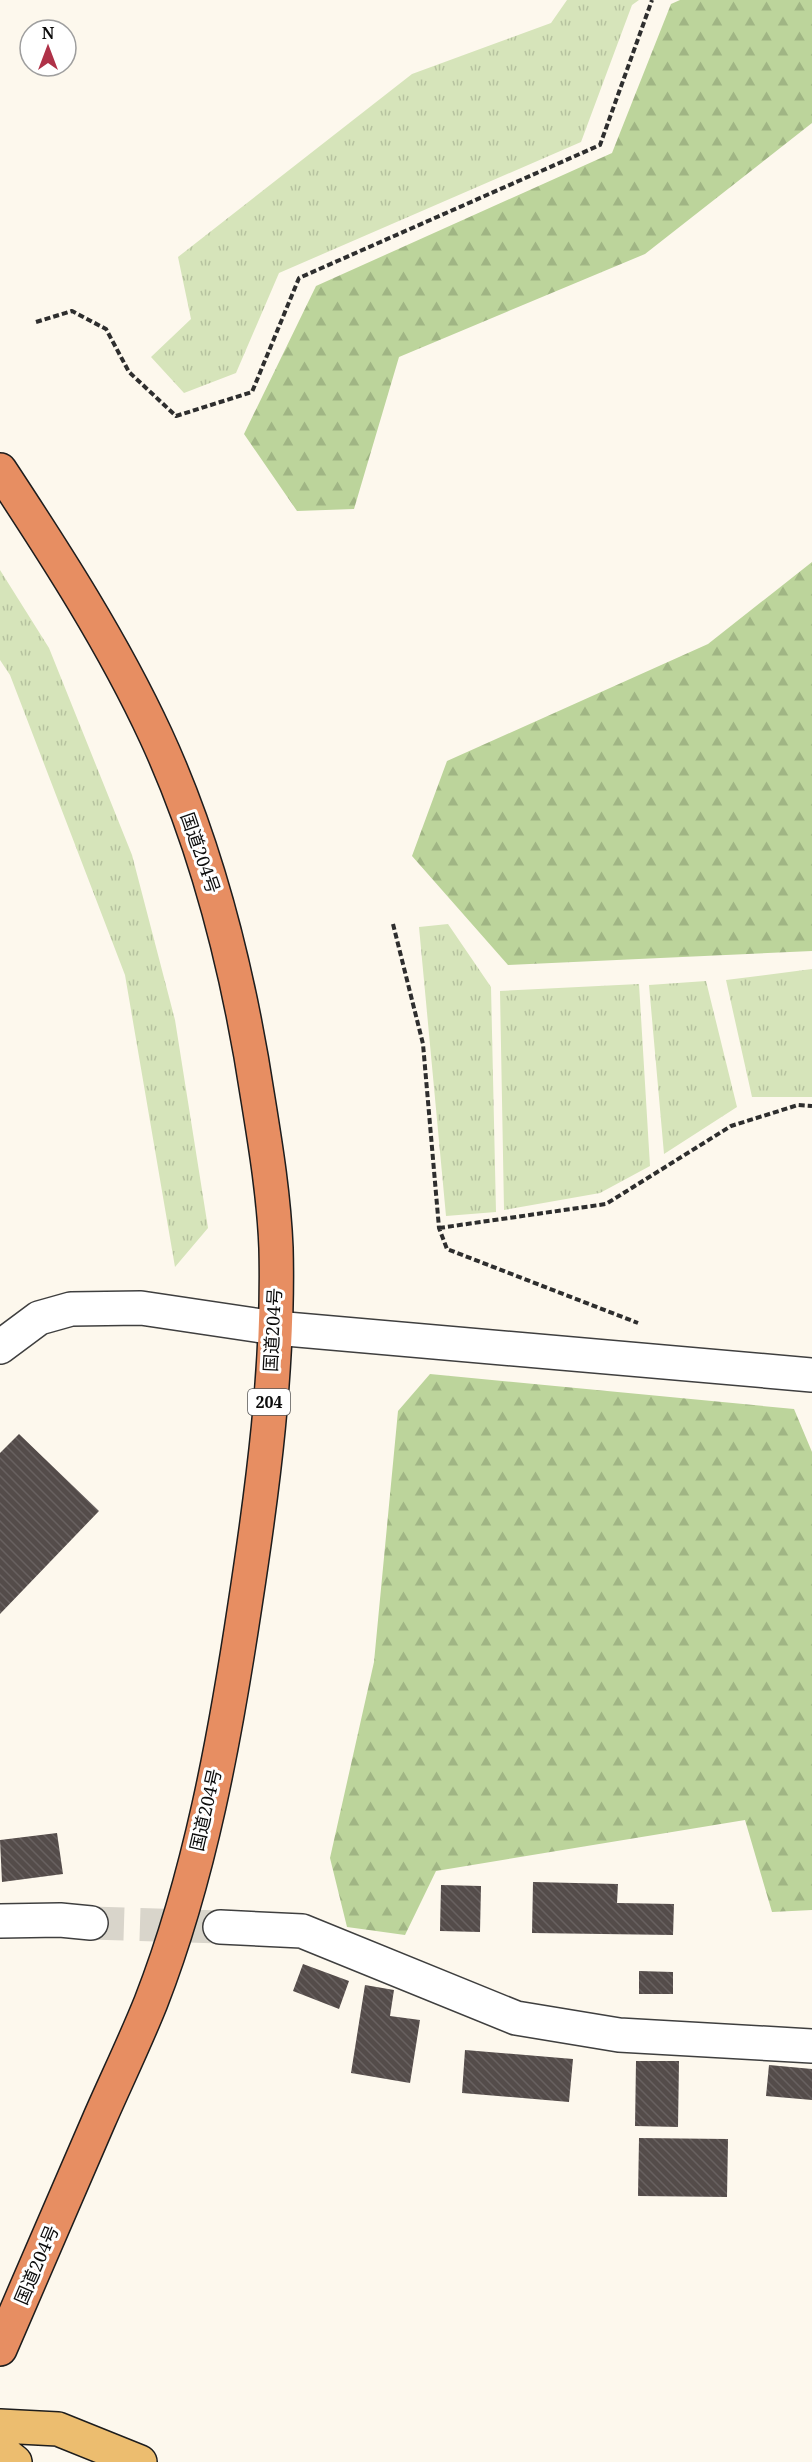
<svg xmlns="http://www.w3.org/2000/svg" width="812" height="2462" viewBox="0 0 812 2462" font-family="'Noto Serif','Noto Sans JP',serif">
<style>
.grass{fill:url(#grass-tufts)}
.forest{fill:url(#forest-firs)}
.building{fill:url(#building-back-hatch)}
.lines{fill:none;stroke-linecap:round;stroke-linejoin:round}
.minor-tunnel{stroke:#d9d5cb;stroke-width:33;stroke-dasharray:33 16;stroke-linecap:butt}
.minor-casing{stroke:#3f3f3f;stroke-width:36}
.major-casing{stroke:#1d1d1d;stroke-width:36}
.highway-casing{stroke:#1d1d1d;stroke-width:36}
.path{stroke:#2e2e2e;stroke-width:4;stroke-dasharray:6 3;stroke-linecap:butt}
.minor{stroke:#fff;stroke-width:33}
.major{stroke:#ecbd6f;stroke-width:33}
.highway{stroke:#e78e62;stroke-width:33}
.labels{text-anchor:middle;stroke-width:6;stroke-linejoin:round;paint-order:stroke}
.shield{fill:#fff;stroke:#555;stroke-width:1.5}
.shield-label{font-size:16px;font-weight:bold;fill:#0c0c0c}
.street-label{font-size:18px;fill:#0c0c0c;stroke:#fff}
</style>
<defs>
<pattern id="grass-tufts" width="24" height="20" patternUnits="userSpaceOnUse" patternTransform="scale(1.5)"><rect width="24" height="20" fill="#d6e4ba"/><path d="M3 7l-1-3M5 7V3M7 7l1-3M15 17l-1-3M17 17v-4M19 17l1-3" fill="none" stroke="#b6c29f"/></pattern>
<pattern id="forest-firs" width="22" height="20" patternUnits="userSpaceOnUse" patternTransform="scale(1.5)"><rect width="22" height="20" fill="#bcd49b"/><path d="M5 1l3.5 6h-7zM16 11l3.5 6h-7z" fill="#a0b584"/></pattern>
<pattern id="building-back-hatch" width="6" height="6" patternUnits="userSpaceOnUse" patternTransform="scale(1.5)"><rect width="6" height="6" fill="#544c4a"/><path d="M-1 5l2 2M0 0l6 6M5-1l2 2" fill="none" stroke="#686160"/></pattern>
</defs>
<rect width="100%" height="100%" fill="#fdf8ed"/>
<!-- grass -->
<path class="grass" d="M567 0H639L632 5 581 142 279 273 236 373 184 393 151 357 191 319 178 257 412 74 551 23Z
M0 570 49 648 132 855 175 1020 208 1228 175 1267 125 975 10 675 0 660Z
M448 924 491 987 496 1212 446 1216 419 927Z
M812 969V1097H752L726 980Z
M706 981 737 1107 664 1154 649 985Z
M639 984 650 1166 600 1193 504 1210 500 991Z"/>
<!-- forest -->
<path class="forest" d="M680 0H812V123L645 254 399 357 354 509 297 511 244 434 316 286 612 153 671 4Z
M812 562V951L508 965 412 856 447 761 708 644Z
M430 1374 794 1409 812 1452V1910L772 1912 745 1820 436 1871 405 1935 347 1927 330 1858 374 1662 398 1411Z"/>
<!-- building -->
<path class="building" d="M19 1434 99 1511 0 1614V1453Z
M57 1833 63 1874 2 1882 0 1840Z
M533 1882 618 1884 617 1903 674 1904 673 1935 532 1933Z
M441 1885 481 1886 480 1932 440 1931Z
M303 1964 349 1981 339 2009 293 1991Z
M639 1971 673 1972V1994H639Z
M365 1985 394 1990 390 2016 420 2020 410 2083 351 2073Z
M465 2050 573 2059 569 2102 462 2093Z
M636 2061H679L678 2127 635 2126Z
M769 2065 812 2069V2100L766 2096Z
M639 2138 728 2139 727 2197 638 2196Z"/>
<g class="lines">
<!-- minor-tunnel -->
<path class="minor-tunnel" d="M91 1923 220 1927"/>
<defs>
<path id="minor" d="M0 1347 39 1318 71 1309 141 1308 275 1328 812 1375
M0 1921 60 1920 91 1923
M220 1927 302 1931 516 2018 619 2035 812 2046"/>
<path id="major" d="M0 2426 58 2429 140 2462
M0 2450 15 2462"/>
<path id="highway" d="M0 470C56 555 113 643 156 736 209 851 239 974 258 1099 266 1148 274 1198 276 1248 279 1366 263 1488 245 1605 225 1738 200 1876 151 2002 135 2042 116 2081 99 2120 66 2197 33 2273 0 2349"/>
</defs>
<!-- minor casing -->
<use href="#minor" class="minor-casing"/>
<!-- major casing -->
<use href="#major" class="major-casing"/>
<!-- highway casing -->
<use href="#highway" class="highway-casing"/>
<!-- path -->
<path class="path" d="M36 322 72 311 106 329 129 372 176 416 252 392 299 278 600 145 652 0
M393 924 423 1044 439 1228 447 1249 638 1323
M439 1228 606 1204 731 1126 798 1105 812 1106"/>
<!-- minor -->
<use href="#minor" class="minor"/>
<!-- major -->
<use href="#major" class="major"/>
<!-- highway -->
<use href="#highway" class="highway"/>
</g>
<g class="labels">
<!-- shield labels -->
<rect class="shield" x="248" y="1389" width="42" height="26" rx="4.5"/>
<g class="shield-label">
<text x="269" y="1408">204</text>
</g>
<!-- street labels -->
<g class="street-label">
<text transform="translate(200 853) rotate(71)" y="6">国道204号</text>
<text transform="translate(273 1330) rotate(-87)" y="6">国道204号</text>
<text transform="translate(206 1810) rotate(-77)" y="6">国道204号</text>
<text transform="translate(37 2265) rotate(-67)" y="6">国道204号</text>
</g>
</g>
<!-- north arrow -->
<g transform="translate(48 48)"><circle r="28" fill="#ffffff" stroke="#9e9e9e" stroke-width="1.5"/>
<path d="M0-4.5L10 22L0 15L-10 22Z" fill="#af3248"/>
<text y="-9" font-size="16" font-weight="bold" text-anchor="middle" fill="#0c0c0c">N</text>
</g>
</svg>
